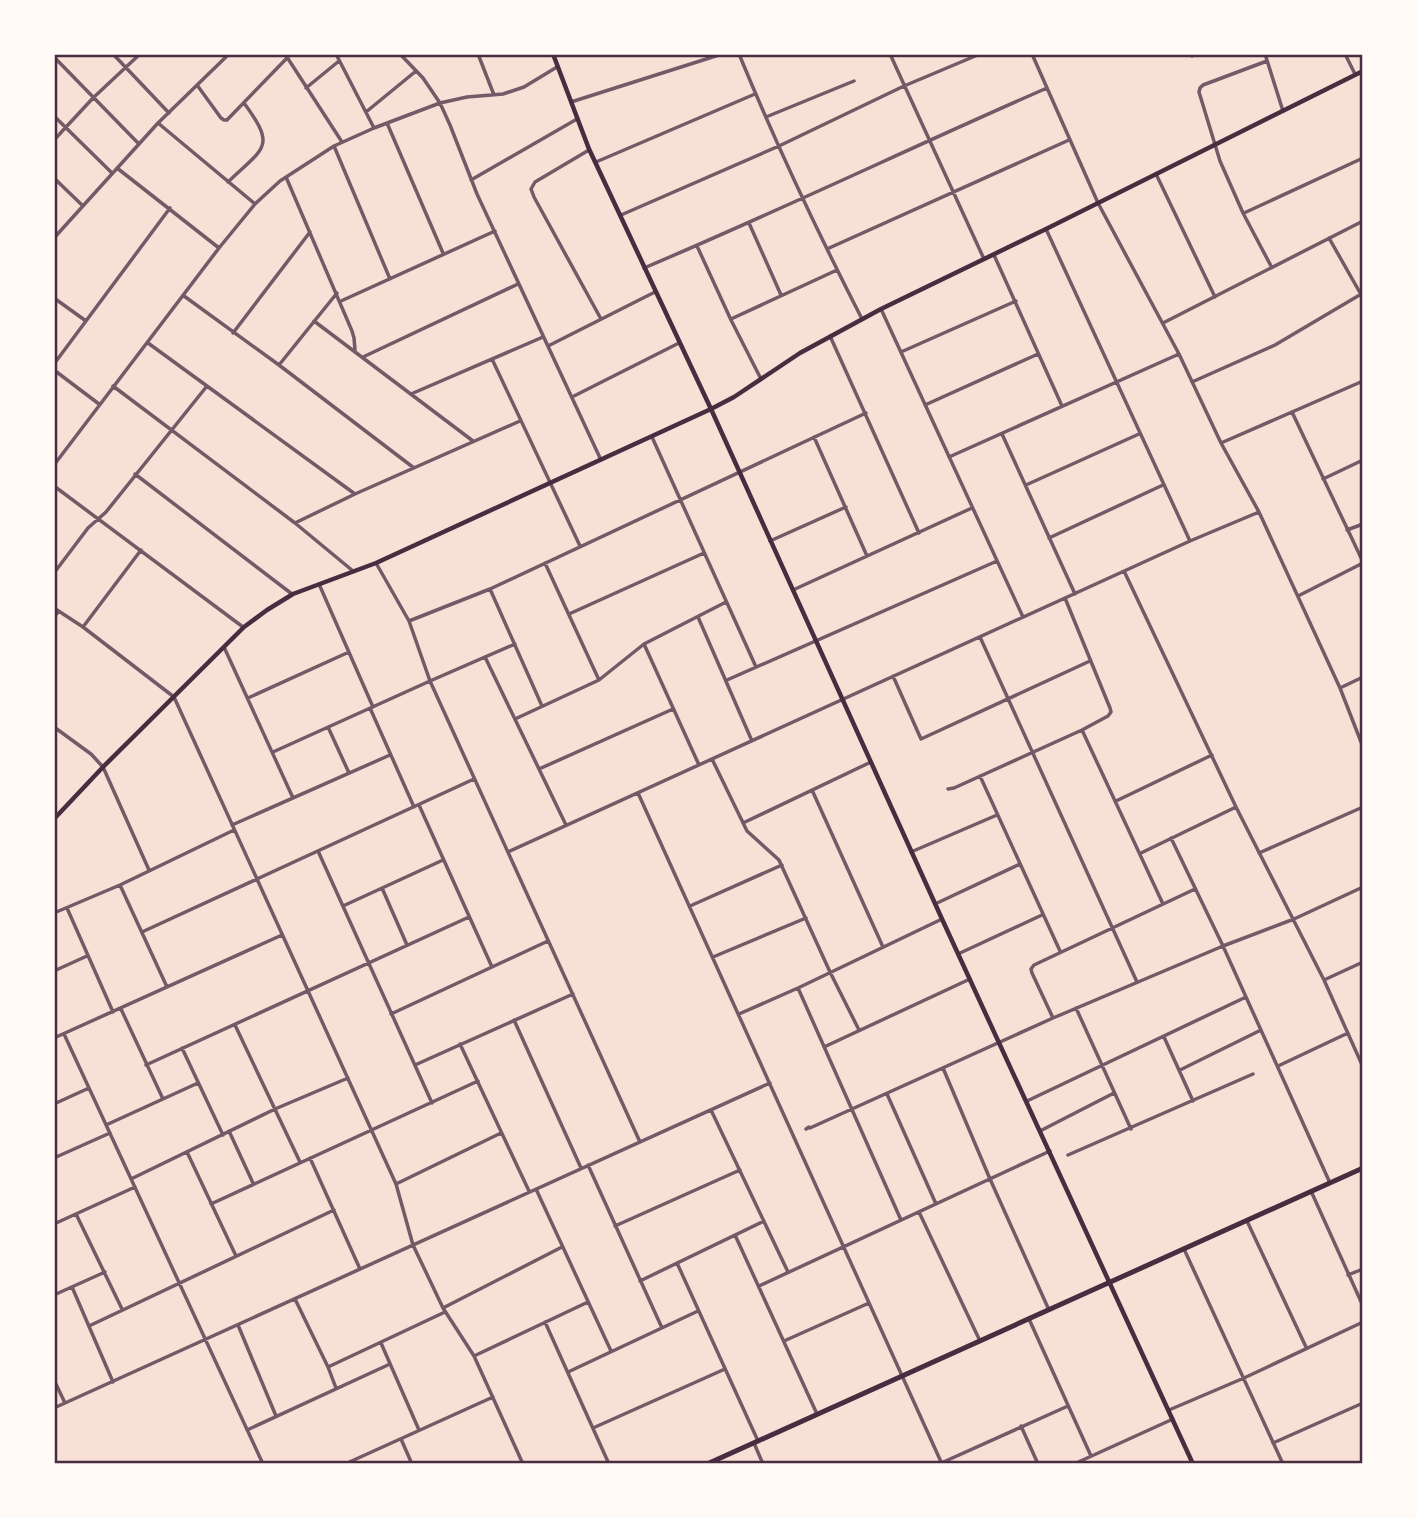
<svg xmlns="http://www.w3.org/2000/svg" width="1417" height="1518" viewBox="0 0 1417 1518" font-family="Commissioner,sans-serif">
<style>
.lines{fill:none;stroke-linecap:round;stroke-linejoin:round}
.minor{stroke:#755966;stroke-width:3.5}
.secondary{stroke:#4a2c40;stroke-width:4.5}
.trunk{stroke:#4a2c40;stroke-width:5}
.neatline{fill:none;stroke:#4a2c40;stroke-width:2.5}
</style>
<rect width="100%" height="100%" fill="#f7e1d7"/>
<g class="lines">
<!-- minor -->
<path class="minor" d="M113 54 169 113
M285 54 342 142
M336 54 374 128
M400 54 423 78 440 103 450 125 477 194 601 460
M478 54 494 95
M739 54C776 144 818 233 862 319
M890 54 984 259
M1032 54 1098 203 1179 354 1221 443 1259 512 1340 688 1363 747
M1191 54 1192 56
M1265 54 1283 111
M1345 54 1355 74
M54 57 138 143
M1267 61 1203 85 1200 88 1199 92 1220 161 1243 213 1271 266
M197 85 221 118 224 120H227L287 58
M306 88 339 61
M571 102 722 54
M366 112 416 71
M54 116 112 173
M766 117 854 81
M158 123 255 204
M387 123 443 253
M54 140 93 98 140 54
M334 146 390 279
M589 150 535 182 531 189 534 197 601 319
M596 162 755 94
M117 168 219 248
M1156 174 1215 297
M286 177 352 331 354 338 355 350
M54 178 83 206
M471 180 577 119
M228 182C264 147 277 148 244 103
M1244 213 1363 158
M621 215 779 146 904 86 980 54
M749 223 781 295
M1046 229 1190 541
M54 238 158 123 229 54
M1329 238 1363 298
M697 246 731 320 761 379
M827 249 1069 140
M994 255 1062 406
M644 268C779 211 912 147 1047 88
M184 296 279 365 414 468
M54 298 86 321
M341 301 495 231
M881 309 1023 617
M731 319 837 270
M314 321 473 441
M1163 323 1363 221
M233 333 310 232
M830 336 919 533
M148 343 355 494
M548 346 655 292
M901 352 1016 301
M363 357 518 284
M492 359 580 546
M54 364 170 208
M279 365 337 293
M54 370 99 404
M1192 382 1275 345 1363 293
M113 386 295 523 353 571
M411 394 543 337
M572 397 679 343
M925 405 1038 354
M1292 412 1363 562
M1002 434 1075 594
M652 437 756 667
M814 437 867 556
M1221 443 1363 381
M949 457 1179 354
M54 465 219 248 255 204 280 181 334 146 374 128 440 103 467 97 503 94 524 87 557 67
M135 474 292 594
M1323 479 1363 460
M1026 485 1139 434
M54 486 243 627
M295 523 355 494 520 421
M1347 530 1363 524
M1049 538 1163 485
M770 541 846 507
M376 563 409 621 430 681 640 1142
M545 563 599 680
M1124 571 1236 807 1324 980 1363 1067
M54 573 88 528 106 512 207 386
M319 584 373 707
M490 589 542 706
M793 590 972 508
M1298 596 1363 563
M54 608 83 627 174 697 396 1184 413 1245 443 1308 474 1356 523 1464
M569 614 704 553
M54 617 59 611
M698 617 752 741
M409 621 490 589 866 413
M83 627 141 550
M980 637 1137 982
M644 644 699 765
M224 647 293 798
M485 657 566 825
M893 676 921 739 1090 661
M727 680 997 561
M1340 688 1363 677
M248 698 349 652
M370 708 414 807
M515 719 599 680 644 644 726 602
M54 727 91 754 103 767 149 870
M328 727 349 773
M1082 730 1163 904
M273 752 430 681 515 644
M712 759 747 831 779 860 830 972 859 1030
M539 769 673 709
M980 776 1060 951
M948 789 954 788 1082 730 1108 716 1111 712 1110 708 1065 598
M812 790 883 947
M638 793 942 1464
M1116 801 1212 755
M419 805 492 967
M743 823 871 762
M232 825 390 755
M1171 838 1223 946 1330 1183
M318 851 432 1103
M508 852 1190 541 1259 512
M911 852 997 815
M1141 853 1236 807
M1259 853 1363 807
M120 885 167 987
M382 888 407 945
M935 904 1020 864
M343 906 443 860
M690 906 782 865
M67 908 113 1012
M54 913 120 885 234 830
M142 932 474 779
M958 954 1042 915
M713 957 806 918
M54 971 87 956
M1324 980 1363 962
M798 988 901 1220
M1076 1008 1131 1129
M121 1009 163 1099
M391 1014 548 941
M739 1014 798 988 942 919
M1053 1018 1032 973 1031 969 1034 965 1195 889
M514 1020 581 1168
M235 1025 300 1162
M64 1034 263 1464
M1164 1037 1193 1101
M54 1038 282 935
M460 1044 529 1191
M824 1047 970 979
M182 1048 223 1135
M146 1065 469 917
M415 1065 573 994
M1278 1066 1348 1033
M943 1068 990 1179 1049 1310
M1180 1070 1261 1030
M887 1094 936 1204
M1027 1101 1246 997
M54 1104 89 1088
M711 1110 788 1272
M106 1125 198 1083
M806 1129 809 1127 810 1128 1053 1018 1223 946 1294 919 1363 887
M229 1131 253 1183
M1040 1131 1114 1093
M187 1152 236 1256
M1068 1155 1253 1074
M54 1158 110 1133
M310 1158 360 1269
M588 1165 662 1328
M131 1179 275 1109 348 1078
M396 1184 501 1133
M536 1189 611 1351
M1311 1191 1363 1306
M211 1204 478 1081
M919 1212 980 1341
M76 1214 122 1309
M1247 1221 1306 1347
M54 1224 135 1187
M615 1226 740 1170
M735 1235 817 1414
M1184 1249 1283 1464
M677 1263 758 1441
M1348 1275 1363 1269
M640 1281 764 1221
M759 1286 1050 1151
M72 1287 113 1382
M54 1295 105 1272
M295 1299 328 1367 336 1388
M443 1308 562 1247
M1029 1319 1091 1456
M545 1322 609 1464
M238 1325 276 1416
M89 1326 334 1210
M784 1341 869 1303
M381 1343 419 1430
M474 1356 588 1302
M328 1367 445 1312
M568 1372 698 1311
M54 1380 65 1403
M54 1408 770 1083
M1169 1410 1244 1378 1363 1322
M1021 1426 1038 1464
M593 1428 725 1369
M247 1430 390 1364
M401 1439 412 1464
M754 1443 763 1464
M1273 1443 1363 1403
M345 1464 493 1397
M939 1464 1068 1406
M1074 1464 1173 1419"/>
<!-- secondary -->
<path class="secondary" d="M553 54 589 149 711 409 942 919 1193 1464
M54 819 103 767 244 627 267 610 293 594 376 563 711 409 734 397 800 353 881 309 1046 229 1363 71"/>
<!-- trunk -->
<path class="trunk" d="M707 1464 1363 1168"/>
</g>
<!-- border -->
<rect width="1417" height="1518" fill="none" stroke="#fffaf5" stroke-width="112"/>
<rect x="56" y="56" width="1305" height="1406" class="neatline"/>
</svg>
